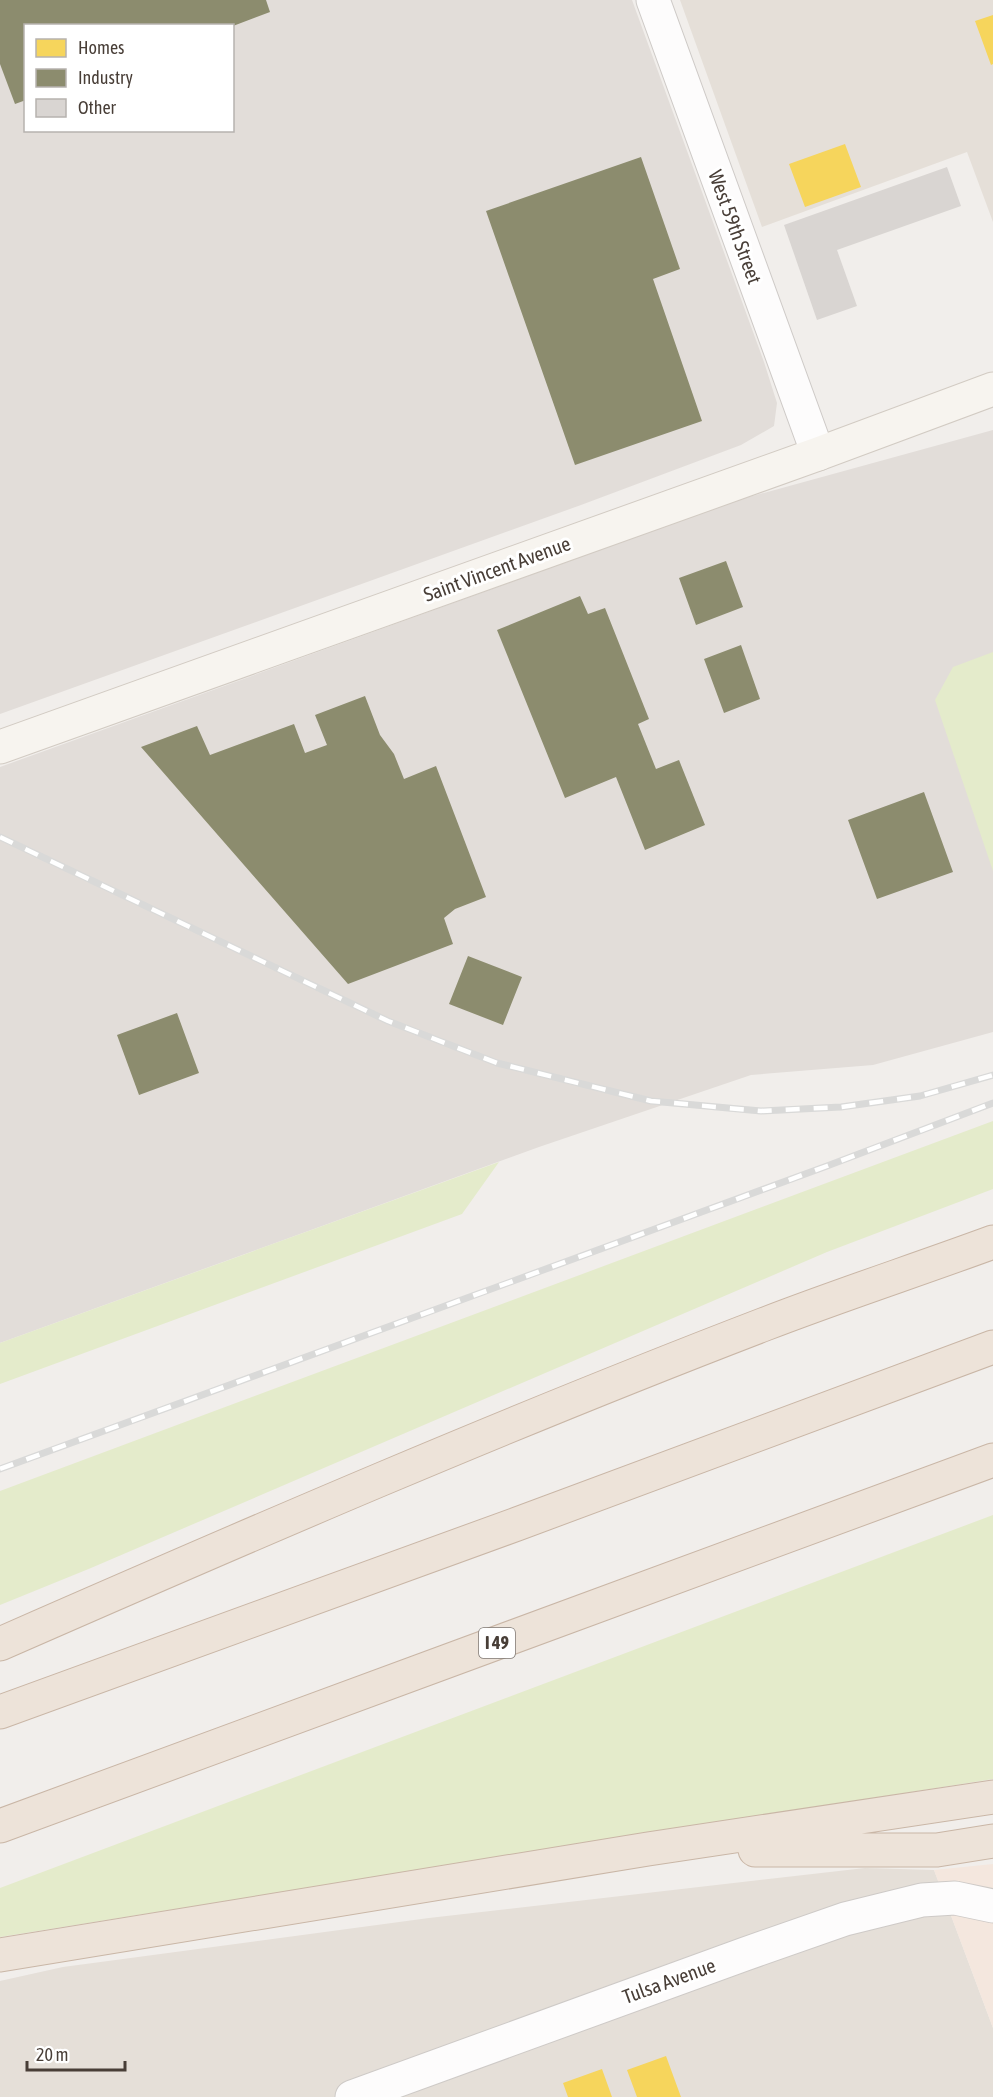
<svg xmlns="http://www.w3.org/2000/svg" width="993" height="2097" viewBox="0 0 993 2097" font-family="'Asap Condensed',sans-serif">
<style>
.residential{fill:#e5dfd8}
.commercial{fill:#f4e7de}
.industrial{fill:#e2ddd9;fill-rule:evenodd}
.green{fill:#e4ebcb}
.homes{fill:#f6d55c}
.industry{fill:#8c8c6e}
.building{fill:#d9d5d2}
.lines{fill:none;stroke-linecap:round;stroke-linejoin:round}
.street-casing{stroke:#cecac7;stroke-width:35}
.secondary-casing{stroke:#d2cbc3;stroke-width:35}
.highway-casing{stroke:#c9b6a6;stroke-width:35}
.street{stroke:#fdfcfc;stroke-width:33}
.secondary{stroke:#f7f4ef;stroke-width:33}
.highway{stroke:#ede3d9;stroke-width:33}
.rail-casing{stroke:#d9d9d8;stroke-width:7}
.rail{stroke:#fff;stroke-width:4.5;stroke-dasharray:14;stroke-linecap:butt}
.labels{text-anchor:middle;stroke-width:6;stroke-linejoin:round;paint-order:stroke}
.shield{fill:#fff;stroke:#7f7873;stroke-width:1.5}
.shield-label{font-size:18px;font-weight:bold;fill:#483e37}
.street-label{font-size:20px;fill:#483e37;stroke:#fff}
</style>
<rect width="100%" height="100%" fill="#f1eeeb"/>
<!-- residential -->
<path class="residential" d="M680 0H993V222L967 152 762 227Z
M865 1868 934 1870 993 2028V2097H0V1981L63 1967 429 1918Z"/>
<!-- commercial -->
<path class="commercial" d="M993 1864V2028L934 1870Z"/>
<!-- industrial -->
<path class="industrial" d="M0 0H632L764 362 777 403 774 426 741 445 581 505 0 714ZM26 26H232V130H26Z
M993 430V1032L873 1065 751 1075 539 1147 0 1343V767L738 500Z"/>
<!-- green -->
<path class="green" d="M993 652V871L935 700 953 667Z
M993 1121V1189L827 1252 91 1568 0 1605V1491Z
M499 1162 462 1214 0 1384V1343Z
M993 1515V1779L0 1937V1888Z"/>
<!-- homes -->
<path class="homes" d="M993 15V64L991 65 975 21Z
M845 144 861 187 805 207 789 164Z
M666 2056 681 2097H637L627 2070Z
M602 2069 612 2097H568L563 2083Z"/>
<!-- industry -->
<path class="industry" d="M0 0H266L270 12 233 26H26V100L15 104 0 64Z
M641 157 680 269 653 279 702 421 575 465 486 211Z
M726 561 743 607 696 625 679 578Z
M580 596 588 614 605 608 649 719 638 724 656 769 679 760 705 825 645 850 616 777 565 798 497 630Z
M741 645 760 699 724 713 704 659Z
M365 696 380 735 394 754 404 779 436 766 486 897 455 909 444 918 453 944 348 984 141 747 197 726 210 755 294 724 305 753 327 745 315 715Z
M924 792 953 872 877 899 848 820Z
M468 956 522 977 503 1025 449 1004Z
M177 1013 199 1073 139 1095 117 1035Z"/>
<!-- building -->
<path class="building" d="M947 167 961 206 837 250 857 306 817 320 784 225Z"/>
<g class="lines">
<defs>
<path id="street" d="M653 0 818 454
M352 2097 745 1954 845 1919 922 1900 955 1898 993 1906"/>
<path id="secondary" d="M0 747 818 454 993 389"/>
<path id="highway" d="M0 1644C253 1533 507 1423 765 1324 840 1295 917 1270 993 1242
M0 1712 517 1524 993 1347
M0 1826 993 1460
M755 1850H937L993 1841
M0 1955 648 1849 993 1797"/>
</defs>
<!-- street casing -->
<use href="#street" class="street-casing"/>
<!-- secondary casing -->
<use href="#secondary" class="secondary-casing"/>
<!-- highway casing -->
<use href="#highway" class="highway-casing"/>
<!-- street -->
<use href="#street" class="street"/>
<!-- secondary -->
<use href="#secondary" class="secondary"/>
<!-- highway -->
<use href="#highway" class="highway"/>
<defs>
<path id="rail" d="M0 837 388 1021 497 1063 651 1101 761 1111 841 1107 920 1096 993 1075
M0 1469 827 1166 993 1103"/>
</defs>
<!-- rail casing -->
<use href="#rail" class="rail-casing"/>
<!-- rail -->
<use href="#rail" class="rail"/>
</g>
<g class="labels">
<!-- shield labels -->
<rect class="shield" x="479" y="1628" width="36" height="30" rx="4.5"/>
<g class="shield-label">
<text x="497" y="1649">I 49</text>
</g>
<!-- street labels -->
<g class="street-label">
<text transform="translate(735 227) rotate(70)" y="7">West 59th Street</text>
<text transform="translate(497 569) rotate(-20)" y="7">Saint Vincent Avenue</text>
<text transform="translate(669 1981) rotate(-20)" y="7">Tulsa Avenue</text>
</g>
</g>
<!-- legend -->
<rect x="24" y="24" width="210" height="108" fill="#ffffff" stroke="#b6b2af" stroke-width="1.5"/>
<rect x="36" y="39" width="30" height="18" fill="#f6d55c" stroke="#b6b2af" stroke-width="1.5"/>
<text x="78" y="54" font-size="18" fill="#483e37">Homes</text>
<rect x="36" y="69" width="30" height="18" fill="#8c8c6e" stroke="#b6b2af" stroke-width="1.5"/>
<text x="78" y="84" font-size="18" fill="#483e37">Industry</text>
<rect x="36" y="99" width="30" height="18" fill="#d9d5d2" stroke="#b6b2af" stroke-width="1.5"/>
<text x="78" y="114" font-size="18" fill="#483e37">Other</text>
<!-- scale -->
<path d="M27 2061v9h98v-9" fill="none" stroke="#483e37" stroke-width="3"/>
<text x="36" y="2061" font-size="18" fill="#483e37" stroke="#ffffff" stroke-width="4.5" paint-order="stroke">20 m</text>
</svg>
